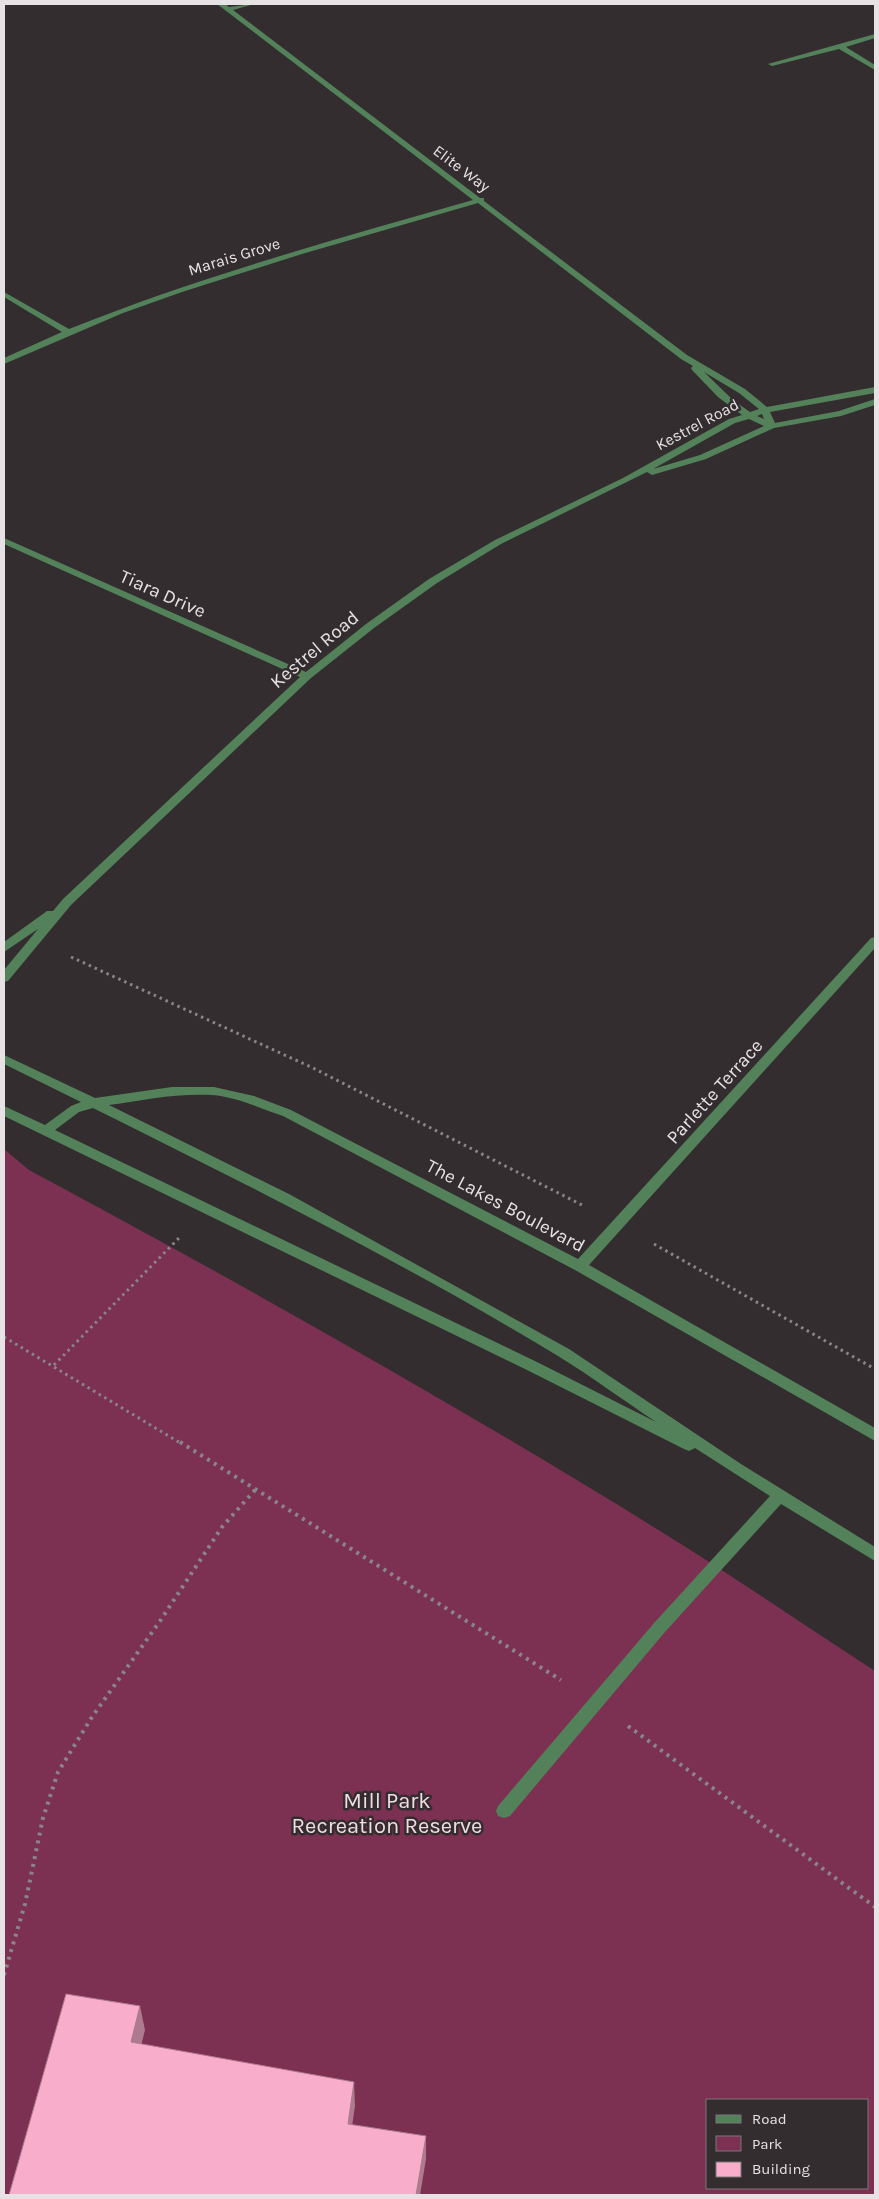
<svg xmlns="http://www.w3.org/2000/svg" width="879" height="2199" viewBox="0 0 879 2199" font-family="Karla,sans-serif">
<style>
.green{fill:#7c3052;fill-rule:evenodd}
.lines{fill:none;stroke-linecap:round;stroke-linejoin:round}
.path-far1{stroke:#8a8587;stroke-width:3;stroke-dasharray:2.5 4;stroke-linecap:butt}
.path{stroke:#8a8587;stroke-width:4;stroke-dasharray:3 5;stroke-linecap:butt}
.minor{fill:#538159;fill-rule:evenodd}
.shaded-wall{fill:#ae7a8d}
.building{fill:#f8aeca;stroke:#ae7a8d}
.labels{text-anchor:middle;stroke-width:5;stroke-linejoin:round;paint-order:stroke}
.far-street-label{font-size:16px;fill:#e7e3e4;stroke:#332d2f}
.street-label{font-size:19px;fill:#e7e3e4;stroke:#332d2f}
.near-park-label{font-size:22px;fill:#f3dbe3;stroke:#332d2f}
</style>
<rect width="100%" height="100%" fill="#332d2f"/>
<!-- green -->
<path class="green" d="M4 1149 29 1170C240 1283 448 1400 652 1526 727 1572 801 1623 875 1671V2195H4ZM708 2100H868V2188H708Z"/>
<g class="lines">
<!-- path-far1 -->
<path class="path-far1" d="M71 957 313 1068 582 1205
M654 1244 875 1369
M4 1337 182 1444
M54 1365 179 1238"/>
<!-- path -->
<path class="path" d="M180 1442 561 1680
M628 1726 875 1907
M4 1975 25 1904 43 1818 58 1772 92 1717 160 1621 222 1527 255 1490"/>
<!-- minor -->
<path class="minor" d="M217 4H225L229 7 254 4 233 10 480 198H484V201L687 355 745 389 767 407 875 387V393L770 412 775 423 839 411 875 399V405L841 416 774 428 706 459 652 475 647 472 501 544 437 583 374 628 311 678 71 905 8 981 4 982V970L38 929 4 952V942L47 911H53L63 899 300 677 4 544V538L306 672 366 624 429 579 495 540 623 478 729 419 742 415 718 397 692 370 691 368 693 366 681 359 478 203 302 254 182 292 123 313 4 364V358L62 332 4 297V292L69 329C201 276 337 239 473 200ZM704 372 739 393 759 409 750 412 733 400ZM762 414 764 419 757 416ZM749 419 764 426 700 455 653 469 735 423Z
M875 34V38L846 47 875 65V70L839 49 772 66 768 64Z
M875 937V948L589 1265 875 1428V1441L575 1270 283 1116C260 1108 236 1097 212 1095 177 1093 143 1100 109 1105L289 1194 569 1349 741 1464 875 1547V1561L781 1504 665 1632 510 1816 504 1818 498 1816 496 1811 498 1806 655 1622 770 1496 695 1448 689 1451 684 1449 529 1371 4 1116V1106L45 1125 71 1106 81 1102 4 1064V1055L95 1098 172 1087H214L254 1096 291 1110 578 1259 871 938ZM93 1108C250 1186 408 1265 558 1356 592 1377 623 1400 656 1422L539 1363 55 1130 79 1112Z"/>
</g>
<!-- shaded-wall -->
<path class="shaded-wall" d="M140 2006 145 2030 136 2066 131 2042Z
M354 2082 355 2106 349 2147 348 2124Z
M426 2136V2159L420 2195H416Z"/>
<!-- building -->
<path class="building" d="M66 1994 140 2006 131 2042 354 2082 348 2124 426 2136 416 2195H9Z"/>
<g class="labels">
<!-- far-street labels -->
<g class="far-street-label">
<text transform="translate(462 168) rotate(37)" y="6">Elite Way</text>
<text transform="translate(234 256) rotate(-17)" y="6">Marais Grove</text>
<text transform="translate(697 424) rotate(-28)" y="6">Kestrel Road</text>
</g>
<!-- street labels -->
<g class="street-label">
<text transform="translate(163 593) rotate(24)" y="7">Tiara Drive</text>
<text transform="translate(314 649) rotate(-40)" y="7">Kestrel Road</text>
<text transform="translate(714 1091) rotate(-48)" y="7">Parlette Terrace</text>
<text transform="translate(506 1205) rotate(28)" y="7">The Lakes Boulevard</text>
</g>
<!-- near-park labels -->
<g class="near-park-label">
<text x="387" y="1808">Mill Park<tspan x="387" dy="25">Recreation Reserve</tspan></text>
</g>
</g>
<!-- border -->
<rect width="879" height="2199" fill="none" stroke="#e7e3e4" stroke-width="10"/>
<!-- legend -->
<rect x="706" y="2099" width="162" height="90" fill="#332d2f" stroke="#7b7677"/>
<rect x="716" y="2115" width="25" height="8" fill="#538159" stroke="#7b7677"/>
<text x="752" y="2124" font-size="15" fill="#e7e3e4">Road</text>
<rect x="716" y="2136" width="25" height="15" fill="#7c3052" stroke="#7b7677"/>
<text x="752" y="2149" font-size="15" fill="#e7e3e4">Park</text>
<rect x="716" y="2162" width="25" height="15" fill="#f8aeca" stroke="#7b7677"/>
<text x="752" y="2174" font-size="15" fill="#e7e3e4">Building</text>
</svg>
